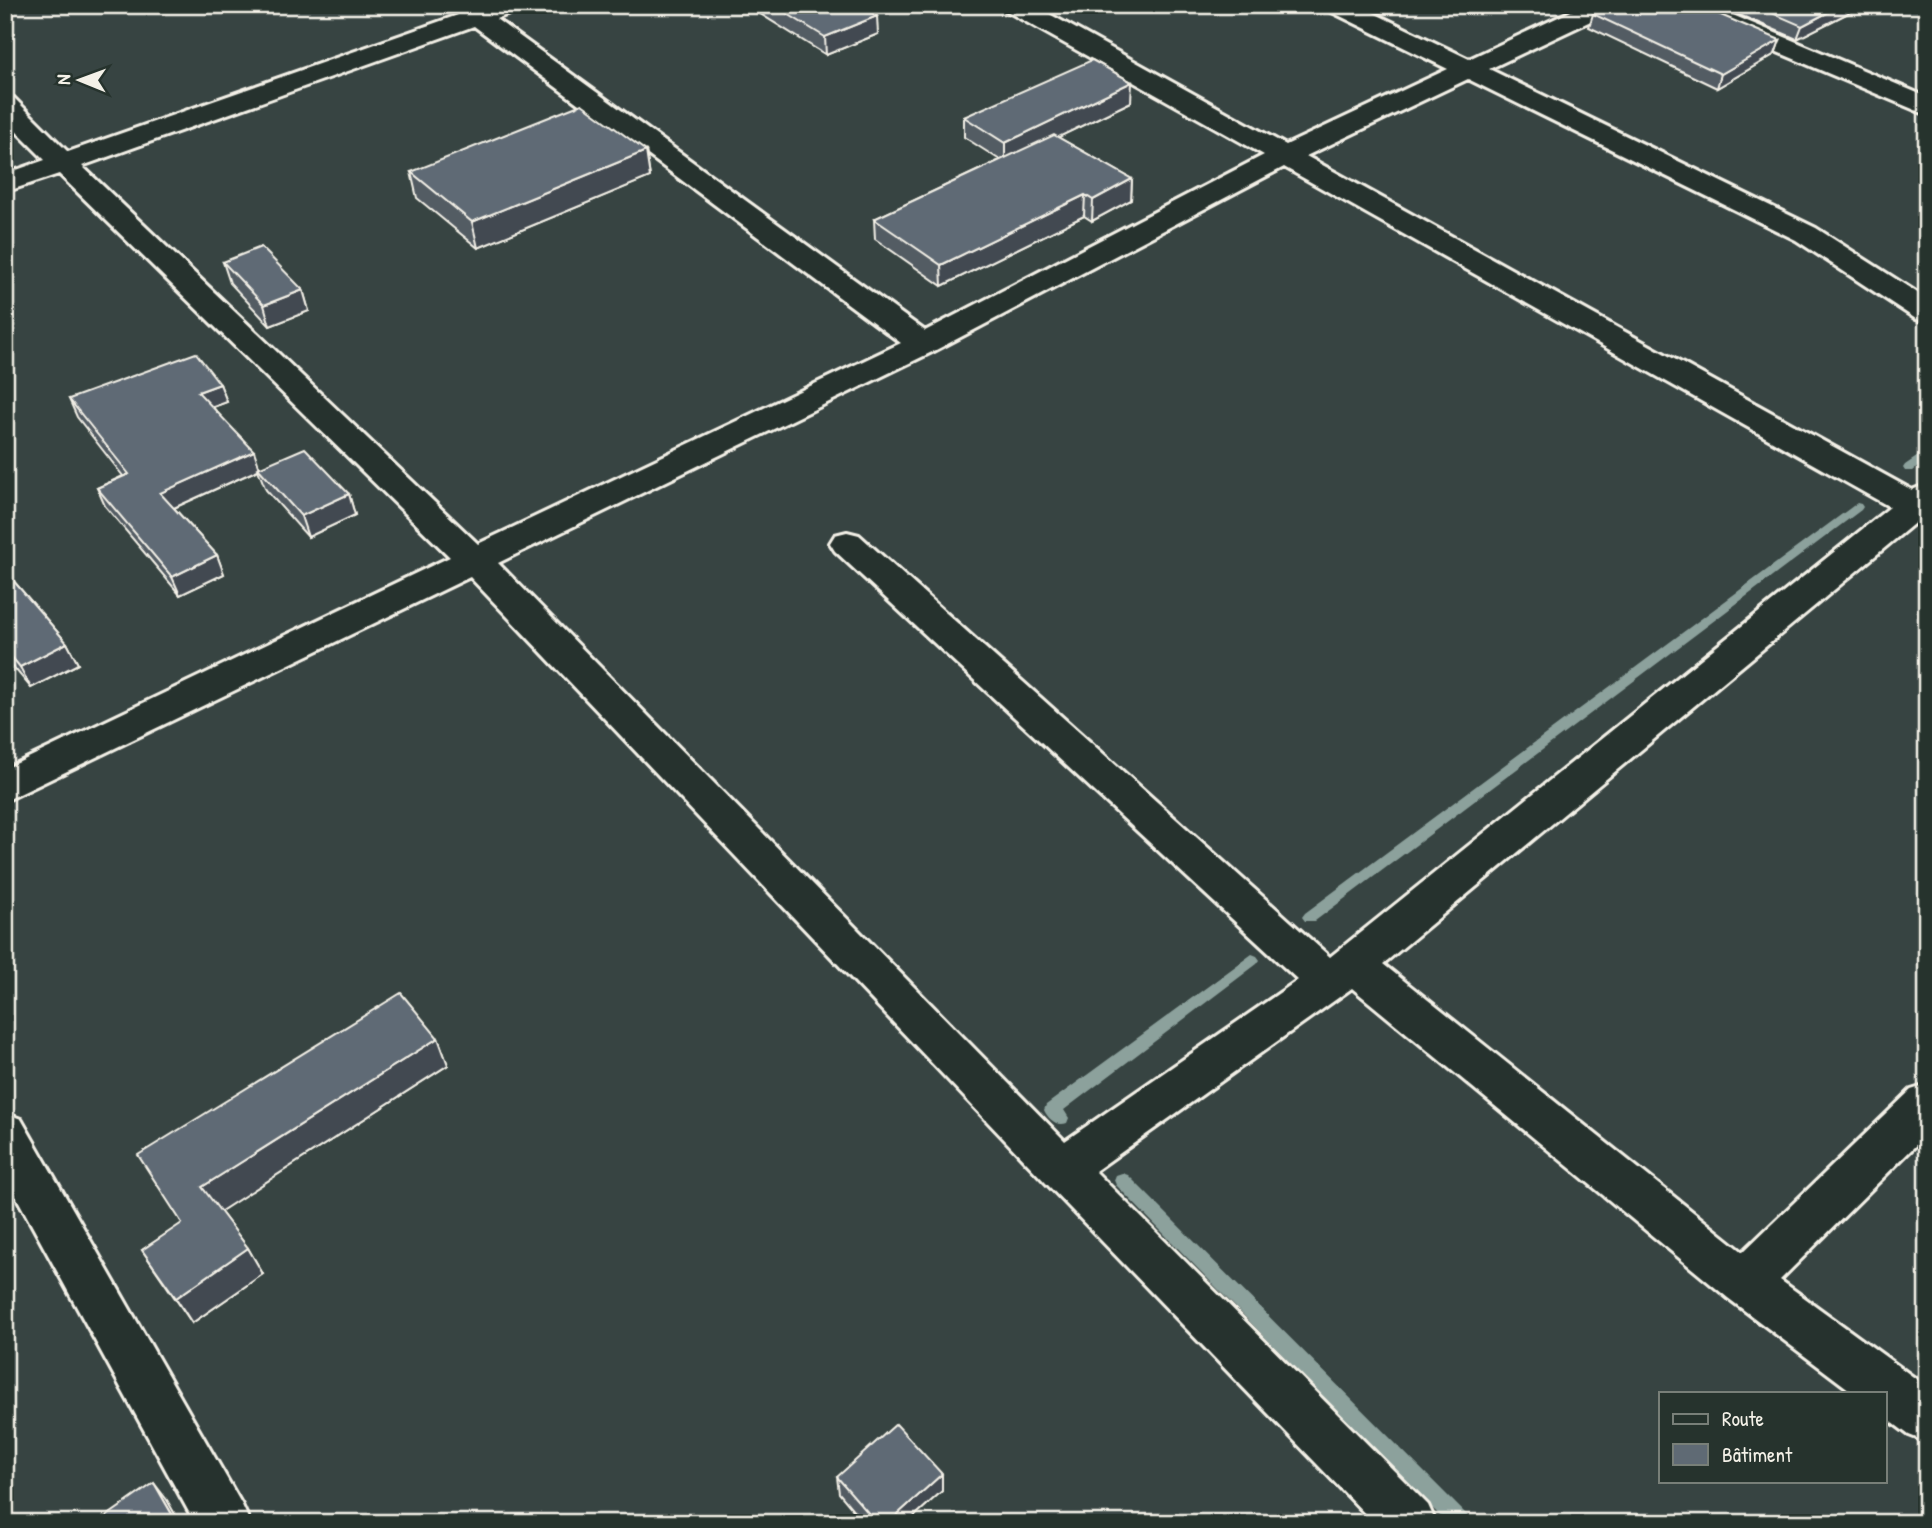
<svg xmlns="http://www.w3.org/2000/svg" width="1932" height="1528" viewBox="0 0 1932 1528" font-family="'Patrick Hand',sans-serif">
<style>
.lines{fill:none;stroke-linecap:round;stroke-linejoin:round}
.stream{fill:#8ca19c;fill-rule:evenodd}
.minor-casing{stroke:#f4f1e8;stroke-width:6}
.minor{fill:#26332d;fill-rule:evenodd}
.wall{fill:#525b64;stroke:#f4f1e8;stroke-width:2}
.shaded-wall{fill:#424a51;stroke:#f4f1e8;stroke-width:2}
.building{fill:#5f6a74;stroke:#f4f1e8;stroke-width:2}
</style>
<rect width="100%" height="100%" fill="#374442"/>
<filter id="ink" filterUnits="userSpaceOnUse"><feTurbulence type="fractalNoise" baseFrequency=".0143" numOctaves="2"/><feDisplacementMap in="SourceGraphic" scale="14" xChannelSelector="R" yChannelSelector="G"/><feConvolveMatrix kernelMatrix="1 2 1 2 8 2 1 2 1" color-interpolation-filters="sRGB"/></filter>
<g filter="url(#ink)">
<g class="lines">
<!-- stream -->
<path class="stream" d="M1927 450V460L1913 471H1905L1903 468 1905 465Z
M1857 503 1861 504 1863 507 1861 510 1315 921H1305L1302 917 1305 913Z
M1252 954 1257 956 1260 960 1257 964 1064 1110 1069 1118 1067 1123C1057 1127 1048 1119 1044 1110L1046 1105Z
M1122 1173 1128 1175 1468 1516 1470 1523H1447L1116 1185 1114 1180 1116 1175Z"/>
<defs>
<path id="minor" d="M449 5H522L519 10 496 19 925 331 1264 155 1005 10 1002 5H1033L1286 145 1448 69 1328 10 1325 5H1357L1469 59 1584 5H1617L1614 10 1489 69 1816 228 1927 299V322L1916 319 1796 240 1468 79 1306 156 1912 490 1927 484V524L1917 521 1383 964 1743 1252 1911 1090 1927 1085V1134L1780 1280 1927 1387V1442L1909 1435 1885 1417V1393H1854L1728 1298 1352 988 1095 1171 1428 1505 1436 1523H1374L1046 1183 470 577 5 801V769L450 557 59 174 5 192V174L45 160 5 120V96L14 98 68 152 458 15ZM474 26 901 343 478 544 82 166ZM1284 167 1890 507 1330 957 859 535 847 532 835 535 830 543 835 551 1298 980 1065 1141 498 563 934 351Z
M1675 5H1709L1927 97V115L1678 10Z
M5 1113 21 1119 242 1505 250 1523H195L5 1176Z"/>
</defs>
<!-- minor casing -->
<use href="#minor" class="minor-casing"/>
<!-- minor -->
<use href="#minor" class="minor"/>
</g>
<!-- wall -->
<path class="wall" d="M746 5H858L878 34 826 55Z
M1716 5H1864L1797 39Z
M1593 14 1780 40 1775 54 1717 88 1589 27Z
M1131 102 1058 137 1132 179 1131 200 1092 221 1084 216 942 286 875 239 874 219 1000 160 964 137V117Z
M646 151 650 177 478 248 417 198 411 172Z
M223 262 303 290 309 311 270 326 230 283Z
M220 384 227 402 213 407 260 468 349 494 355 515 308 537 266 490 258 470 174 508 217 555 224 574 180 595 105 506 97 488 123 476 77 417 69 399Z
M5 571 67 643 78 664 31 688 5 657Z
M438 1038 448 1065 220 1211 248 1248 263 1274 192 1323 142 1250 182 1224Z
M942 1474V1491L907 1523H864L839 1493 837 1477Z"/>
<!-- shaded-wall -->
<path class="shaded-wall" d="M1842 5H1864L1797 39 1802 26Z
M877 16 878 34 826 55 825 37Z
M1780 40 1775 54 1717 88 1721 74Z
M1132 82 1131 102 1005 163V143Z
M646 151 650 177 478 248 472 222Z
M1132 179 1131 200 1092 221 1093 200Z
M1085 195 1084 216 942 286 941 265Z
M303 290 309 311 270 326 264 305Z
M220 384 227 402 205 410 198 392Z
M254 451 260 469 167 511 160 493Z
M349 494 355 515 308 537 301 516Z
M217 555 224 574 180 595 172 577Z
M67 643 78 664 31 688 20 667Z
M438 1038 448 1065 218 1213 202 1187Z
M248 1248 263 1274 192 1323 176 1298Z
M942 1474V1491L907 1523H888Z
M154 1483 167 1500 180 1523H177Z"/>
<!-- building -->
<path class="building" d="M773 5H858L877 16 825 37Z
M1610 5H1697L1780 40 1721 74 1593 14Z
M1754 5H1842L1802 26Z
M1092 60 1132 82 1005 143 964 117Z
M582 104 646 151 472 222 411 172Z
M1054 135 1132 179 1093 200 1085 195 941 265 874 219Z
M261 247 303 290 264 305 223 262Z
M196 353 220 384 198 392 254 451 160 493 217 555 172 577 97 488 129 474 69 399Z
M305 448 349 494 301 516 258 468Z
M5 571 67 643 20 667 5 649Z
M401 993 438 1038 202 1187 248 1248 176 1298 142 1250 182 1223 138 1155Z
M896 1424 942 1474 888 1523H877L837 1477Z
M154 1483 177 1523H97Z"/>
</g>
<!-- margin -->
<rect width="1932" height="1528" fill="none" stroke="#26332d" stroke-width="28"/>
<rect x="14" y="14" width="1904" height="1500" fill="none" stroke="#f4f1e8" stroke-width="2.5" filter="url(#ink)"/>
<!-- legend -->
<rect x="1659" y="1392" width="228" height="91" fill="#26332d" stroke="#787f78" stroke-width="2"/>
<rect x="1673" y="1414" width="35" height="10" fill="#26332d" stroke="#787f78" stroke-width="2"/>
<text x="1722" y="1426" font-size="21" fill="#f4f1e8">Route</text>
<rect x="1673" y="1444" width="35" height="21" fill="#5f6a74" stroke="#787f78" stroke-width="2"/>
<text x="1722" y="1462" font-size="21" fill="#f4f1e8">Bâtiment</text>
<!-- north arrow -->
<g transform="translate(80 80) rotate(271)" stroke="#26332d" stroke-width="5" paint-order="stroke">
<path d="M0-5L12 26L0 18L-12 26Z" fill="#f4f1e8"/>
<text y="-10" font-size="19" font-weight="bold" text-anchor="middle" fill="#f4f1e8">N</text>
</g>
</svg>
